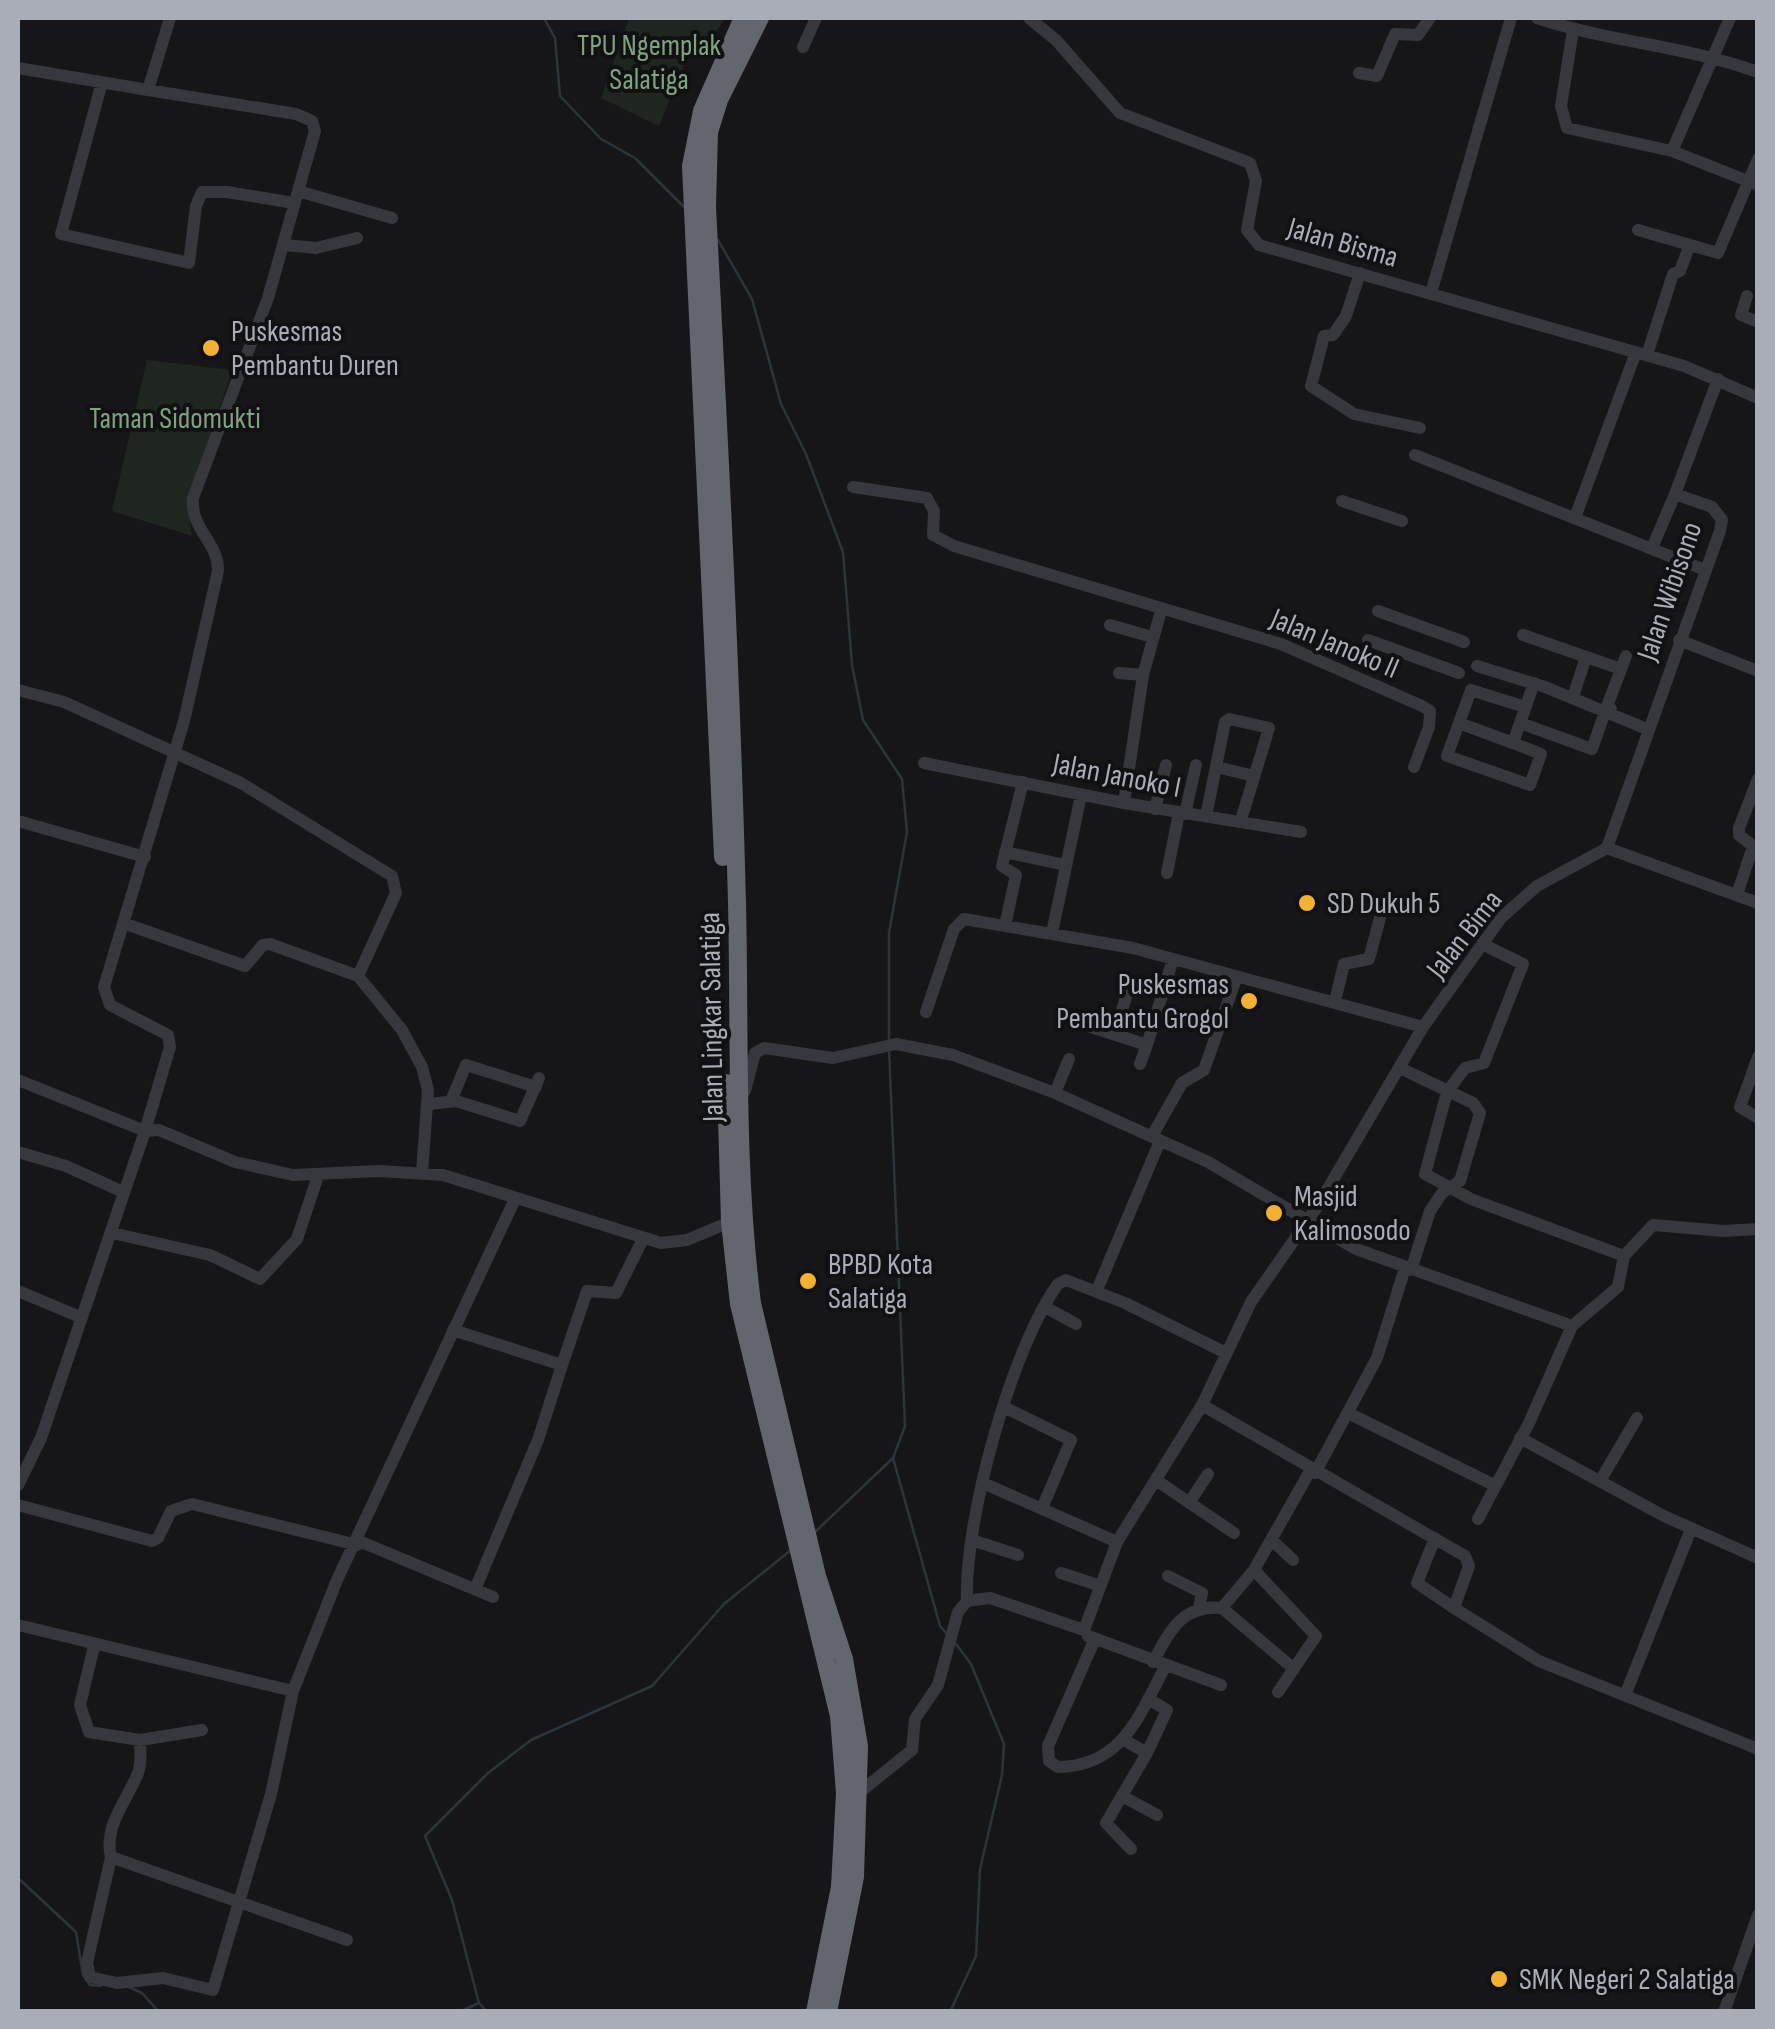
<svg xmlns="http://www.w3.org/2000/svg" width="1775" height="2029" viewBox="0 0 1775 2029" font-family="'Sofia Sans Condensed',sans-serif">
<style>
.green{fill:#1e261f}
.lines{fill:none;stroke-linecap:round;stroke-linejoin:round}
.stream{stroke:#2c353c;stroke-width:2.5}
.minor{stroke:#37383d;stroke-width:12}
.highway{stroke:#63666e;stroke-width:18}
.poi-dot{fill:#f2b134;stroke:#111113;stroke-width:4}
.labels{text-anchor:middle;stroke-width:8;stroke-linejoin:round;paint-order:stroke}
.park-label{font-size:30px;fill:#7fa381;stroke:#111113}
.street-label{font-size:30px;fill:#a8adb8;stroke:#111113}
.poi-label{font-size:30px;fill:#a8adb8;stroke:#111113;text-anchor:start}
</style>
<rect width="100%" height="100%" fill="#161618"/>
<!-- green -->
<path class="green" d="M629 18H725L709 43 688 55 659 126 601 98Z
M147 360 232 370 188 507 192 536 112 511Z"/>
<g class="lines">
<!-- stream -->
<path class="stream" d="M544 18 555 38 560 96 601 139 635 158 687 210
M718 240 752 299 781 404 806 454 843 552 852 665 863 720 902 779 907 832 889 933V1041
M893 1458 940 1626 947 1634
M813 1534 893 1458 905 1426 889 1049
M18 1878 76 1932 83 1975 90 1985 101 1986
M129 1987 142 1993 159 2012
M459 2012 479 2003
M487 2012 479 2003 452 1900 425 1836 488 1773 531 1740 652 1686 724 1604 791 1550
M950 2012 976 1956 980 1869 1002 1775 1004 1744 971 1664 956 1644"/>
<!-- minor -->
<path class="minor" d="M170 18 148 90 296 114 312 121 315 131 268 298 193 498C190 530 219 542 218 571L184 721 104 987 110 1005 168 1035 170 1047 145 1131 159 1130 235 1162 293 1175 379 1171 443 1175 661 1243 687 1240 730 1222
M1029 18 1056 40 1120 113 1250 163 1256 181 1247 230 1259 245 1684 366 1758 398
M1537 18C1609 42 1686 46 1758 72
M1573 30 1561 106 1567 128 1672 151 1758 185
M803 47 816 18
M18 68 148 90
M1359 73 1377 76 1395 34 1418 35 1430 18
M102 82 61 234 189 263 196 206 202 192H227L294 203
M1672 151 1730 18
M298 191 392 218
M1638 230 1718 253 1758 159
M285 245 316 248 357 238
M1360 273 1346 316 1333 335 1324 336 1311 386 1354 414 1420 428
M1431 293 1511 18
M1747 296 1741 315 1758 322
M1647 355 1673 274 1680 271 1689 247
M1415 455 1705 570
M853 487 927 498 934 511 933 535 954 546 1281 644 1422 706 1430 711 1429 727 1414 767
M1342 501 1402 521
M1576 515 1636 352
M1652 548 1675 494
M1378 611 1464 642
M1110 625 1152 637
M1523 635 1621 669
M1368 640 1459 673
M1679 640 1758 671
M1477 666 1545 687 1647 729
M1119 673 1143 675
M18 690 64 702 241 783 392 876 396 893 358 976
M1573 697 1586 657
M1611 709H1606L1626 656
M1459 723 1471 690 1525 707
M1520 723 1592 749 1606 709
M1513 743 1541 754 1530 785 1447 756 1459 723 1513 743 1534 683
M924 763 1124 803 1301 832
M1216 767 1254 776
M1124 803 1143 675 1161 611
M1155 809 1166 765
M1185 814 1196 765
M1206 816 1225 722 1230 719 1269 728 1241 820
M18 821 145 857
M1607 848 1720 531 1722 520 1712 507 1675 494 1718 379
M1005 852 1065 865
M1167 873 1179 813
M1737 895 1753 846 1739 835V828L1758 779
M126 924 245 966 263 945 270 944 358 976 402 1030 422 1067 428 1090 422 1173
M1005 926 1016 875 1002 866 1023 782
M1052 933 1081 795
M1482 944 1523 964 1484 1063 1465 1068 1447 1092 1425 1174 1471 1199 1624 1256
M1335 1001 1344 964 1369 959 1380 918
M926 1012 954 929 964 919 1133 948 1423 1027
M1091 1027 1147 1045 1173 959
M1115 1034 1129 987
M1758 1057 1740 1107 1758 1118
M1140 1064 1147 1045
M1400 1068 1473 1103 1480 1113 1460 1181 1442 1193 1430 1211 1411 1270
M18 1080 145 1131 41 1438 18 1485
M745 1091 755 1053 764 1048 833 1058 896 1044 953 1055 1055 1093 1208 1162 1356 1249 1572 1326 1529 1423 1478 1519
M1055 1093 1069 1059
M451 1101 466 1065 536 1087
M429 1104 456 1101 520 1121 539 1078
M1152 1136 1182 1083 1204 1070 1236 979
M18 1152 66 1166 123 1192
M112 1233 210 1255 260 1279 297 1239 318 1176
M1097 1290 1160 1141
M18 1291 80 1317
M1045 1307 1076 1324
M1572 1326 1618 1287 1624 1256 1653 1225 1724 1231 1758 1229
M453 1330 562 1365 538 1440 476 1587
M562 1365 587 1291 616 1293 643 1239
M1202 1405 1465 1556 1469 1566 1454 1608 1539 1661 1758 1749
M1006 1408 1071 1440 1043 1506
M1348 1413 1494 1485
M1520 1438 1664 1516 1758 1558
M1315 1473 1377 1358 1405 1268
M1156 1480 1234 1533
M1600 1481 1637 1418
M983 1483 1117 1542
M1189 1503 1208 1474
M18 1505 152 1541 158 1538 171 1511 192 1504 357 1545
M1435 1538 1417 1583 1454 1608
M972 1540 1018 1555
M1272 1540 1293 1560
M359 1541 493 1597
M1254 1570 1316 1636 1278 1692
M1061 1573 1098 1585
M1168 1576 1202 1593 1199 1608
M967 1601C964 1521 1011 1349 1058 1284L1066 1280 1125 1303 1226 1353
M1222 1608 1254 1570 1310 1471
M18 1625 293 1691
M1088 1636 1221 1685
M1094 1641 1048 1746 1049 1761 1058 1767C1122 1766 1139 1716 1165 1667
M94 1646 80 1705 89 1732 140 1740 202 1730
M1153 1662C1170 1631 1182 1604 1222 1608L1294 1669
M1626 1693 1691 1529
M140 1740C140 1750 142 1763 138 1773 128 1799 103 1826 111 1857L347 1940
M1126 1741 1147 1753 1167 1710 1148 1699
M851 1792H860L912 1750 915 1719 938 1685 958 1612 967 1601 990 1598 1084 1630 1117 1542 1202 1405 1251 1302 1317 1207 1423 1027 1501 918 1537 886 1607 848 1758 903
M1122 1796 1157 1815
M1131 1849 1106 1823 1147 1753
M111 1857 87 1963 90 1977 117 1983 163 1978 213 1990 271 1794 293 1691 337 1580 515 1199
M1724 2012 1758 1915"/>
<!-- highway -->
<path class="highway" d="M760 18 719 100 709 132 707 207C719 439 731 671 737 903 740 1036 735 1170 752 1303L817 1576 844 1659 859 1746 855 1877 828 2012
M723 857 691 166 702 111 743 18
M726 1083 730 1222 739 1304 839 1716 845 1793 840 1887 815 2012"/>
</g>
<!-- markers -->
<g class="poi-dot">
<circle cx="211" cy="348" r="10"/>
<circle cx="1307" cy="903" r="10"/>
<circle cx="1249" cy="1001" r="10"/>
<circle cx="1274" cy="1213" r="10"/>
<circle cx="808" cy="1281" r="10"/>
<circle cx="1499" cy="1979" r="10"/>
</g>
<g class="labels">
<!-- park labels -->
<g class="park-label">
<text x="649" y="55">TPU Ngemplak<tspan x="649" dy="34">Salatiga</tspan></text>
<text x="175" y="428">Taman Sidomukti</text>
</g>
<!-- street labels -->
<g class="street-label">
<text transform="translate(1343 242) rotate(16)" y="10">Jalan Bisma</text>
<text transform="translate(1669 591) rotate(-71)" y="10">Jalan Wibisono</text>
<text transform="translate(1335 643) rotate(23)" y="10">Jalan Janoko II</text>
<text transform="translate(1117 775) rotate(11)" y="10">Jalan Janoko I</text>
<text transform="translate(1464 934) rotate(-52)" y="10">Jalan Bima</text>
<text transform="translate(711 1017) rotate(-91)" y="10">Jalan Lingkar Salatiga</text>
</g>
<!-- poi labels -->
<g class="poi-label">
<text x="231" y="341">Puskesmas<tspan x="231" dy="34">Pembantu Duren</tspan></text>
<text x="1327" y="913">SD Dukuh 5</text>
<text x="1229" y="994" text-anchor="end">Puskesmas<tspan x="1229" dy="34">Pembantu Grogol</tspan></text>
<text x="1294" y="1206">Masjid<tspan x="1294" dy="34">Kalimosodo</tspan></text>
<text x="828" y="1274">BPBD Kota<tspan x="828" dy="34">Salatiga</tspan></text>
<text x="1519" y="1989">SMK Negeri 2 Salatiga</text>
</g>
</g>
<!-- border -->
<rect width="1775" height="2029" fill="none" stroke="#a8adb8" stroke-width="40"/>
</svg>
